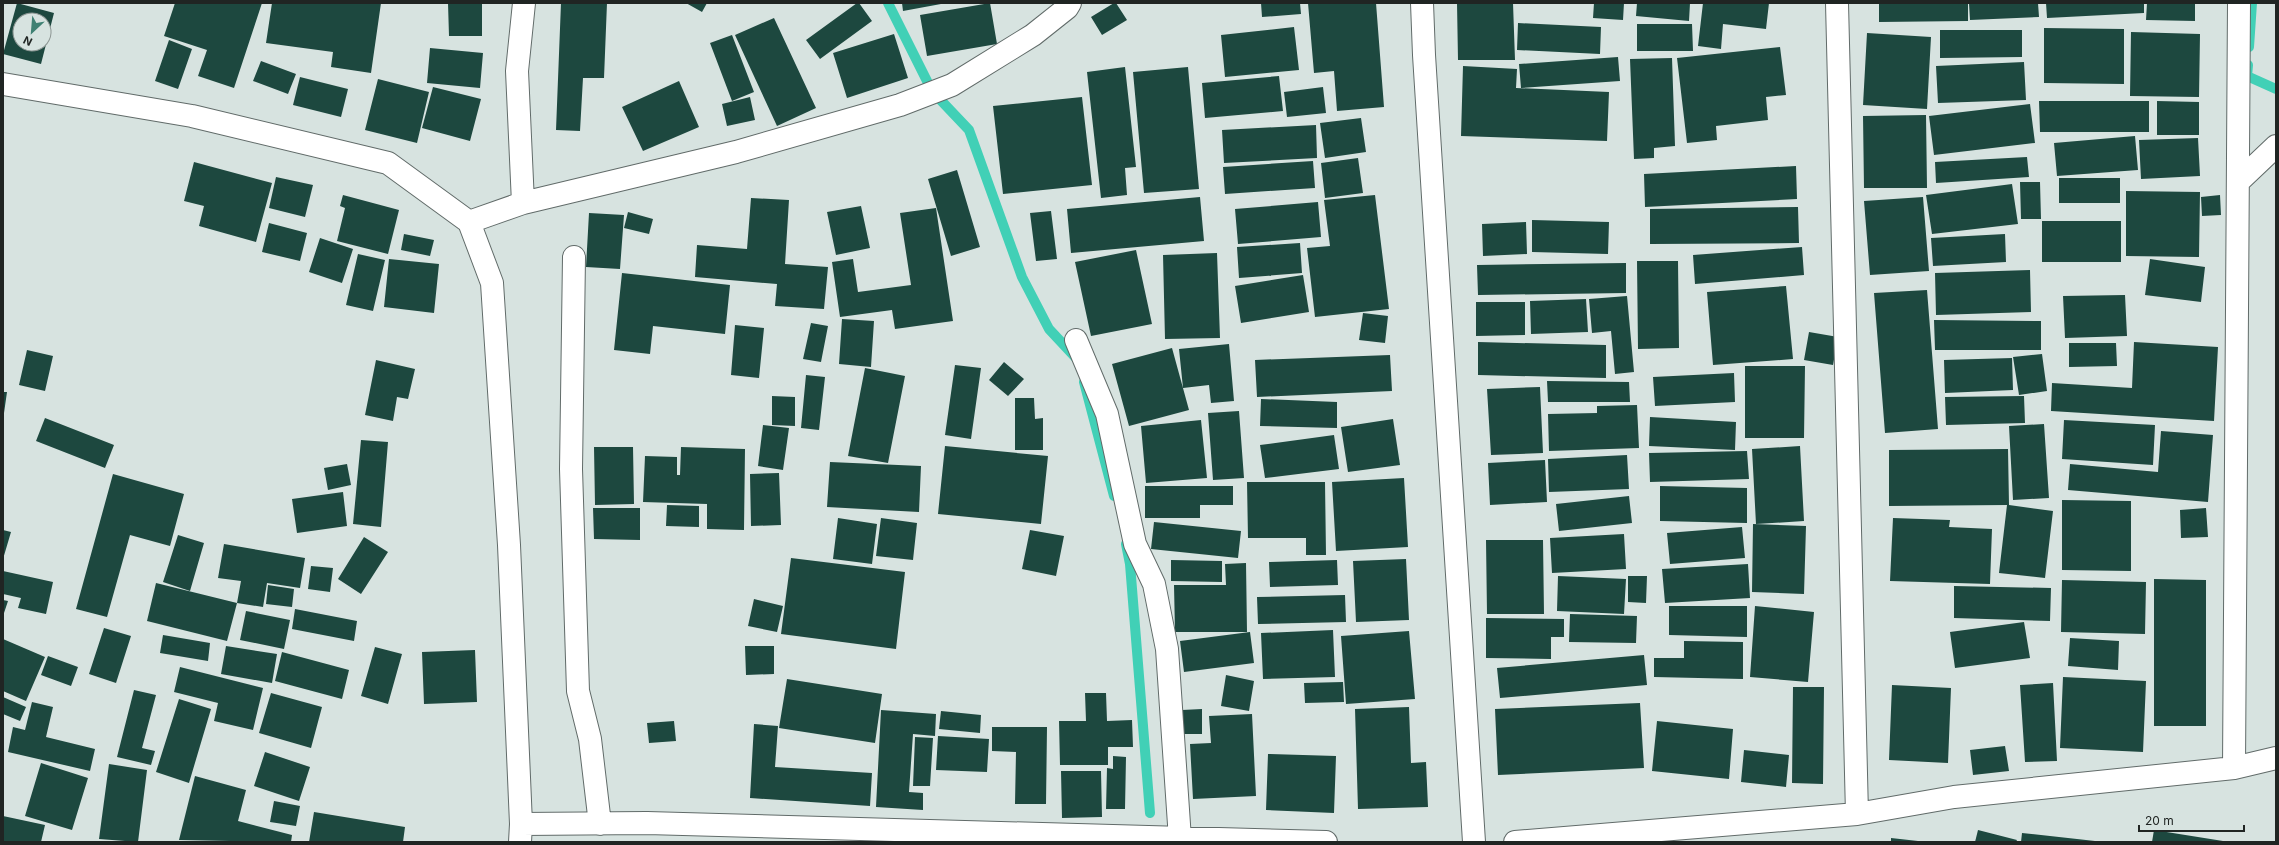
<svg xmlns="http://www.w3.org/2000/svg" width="2279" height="845" viewBox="0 0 2279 845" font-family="Inter,sans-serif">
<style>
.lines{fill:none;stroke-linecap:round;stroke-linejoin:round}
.stream{stroke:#41d0b6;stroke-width:10}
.building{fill:#1d483f;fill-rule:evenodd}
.minor-casing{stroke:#616b69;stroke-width:24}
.minor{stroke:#fff;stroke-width:22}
</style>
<rect width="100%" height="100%" fill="#d7e3e0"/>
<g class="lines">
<!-- stream -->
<path class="stream" d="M888 3 932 91 969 130 1022 277 1049 329 1077 359
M2249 47 2252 3
M2248 65 2247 76 2276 89
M1084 382 1114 496
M1126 544 1130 564 1150 813"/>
</g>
<!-- building -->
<path class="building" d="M17 3 54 13 41 64 3 54ZM20 20H44V44H20Z
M175 3H262L234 88 198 76 207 50 164 36Z
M272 3H381L371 73 331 67 333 52 266 43Z
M448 3H482V36H449Z
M561 3H607L604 78H583L580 131 556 130Z
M686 3H707L702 12Z
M857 3H859L872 21 820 59 806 40Z
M902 3H940L941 4 903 11Z
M990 3 997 44 927 56 920 15Z
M1114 3H1116L1127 20 1102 35 1091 17Z
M1261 3H1300L1301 14 1262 17Z
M1308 3H1376L1384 107 1337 111 1334 71 1314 73Z
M1457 3H1513L1515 60H1458Z
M1594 3H1624L1623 20 1593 18Z
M1637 3H1690L1689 21 1636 16Z
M1703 3H1769L1766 29 1723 24 1721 49 1698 46Z
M1879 3H1968V21L1879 22Z
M1969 3H2038L2039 17 1970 20Z
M2046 3H2144V13L2047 18Z
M2147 3H2195V21L2146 20Z
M774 18 816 108 777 126 735 35Z
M1518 23 1601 27 1600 54 1517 50Z
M1637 24H1692L1693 51H1637Z
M1294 27 1299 70 1225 77 1221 35Z
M2044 28 2124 29V84L2044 83Z
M1940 30H2022V57L1940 58Z
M2131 32 2200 34 2199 97 2130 96Z
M1867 33 1931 37 1927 109 1863 105Z
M894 34 908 78 847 98 833 53Z
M732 35 754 92 732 101 710 43Z
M169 40 192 49 178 89 155 81Z
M1780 47 1786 95 1766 97 1768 120 1716 126 1717 140 1687 143 1677 58Z
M430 48 483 53 480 88 427 83Z
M1618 57 1620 81 1521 88 1519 64Z
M1672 58 1675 146 1654 148V158L1634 159 1630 59Z
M261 61 296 74 288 94 253 81Z
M2024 62 2026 100 1938 103 1936 66Z
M1463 66 1517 69 1516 88 1609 92 1607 141 1461 136Z
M1125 67 1136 167 1125 168 1127 195 1101 198 1087 72Z
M1188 67 1199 189 1144 193 1133 72Z
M1279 76 1283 111 1205 118 1202 83Z
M300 77 348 89 341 117 293 105Z
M378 79 429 92 417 143 365 130Z
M679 81 699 127 643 151 622 107Z
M433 87 481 99 470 141 422 128Z
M1323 87 1326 113 1287 117 1284 92Z
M750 97 755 120 727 126 722 104Z
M1082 97 1092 185 1003 194 993 106Z
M2039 101H2149V132H2040Z
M2157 101 2199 102V135H2157Z
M2030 104 2035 143 1934 155 1929 116Z
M1926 115 1927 188H1864L1863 116Z
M1361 118 1366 152 1325 158 1320 123Z
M1316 125 1317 158 1224 163 1222 130Z
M2135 136 2138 170 2057 176 2054 143Z
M2198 138 2200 176 2141 179 2139 140Z
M2027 157 2029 177 1936 183 1935 162Z
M1358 158 1363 193 1325 198 1321 163Z
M1313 161 1315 188 1225 194 1223 167Z
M194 162 272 183 256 242 199 226 204 206 184 201Z
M1796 166 1797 199 1645 207 1644 174Z
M957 170 980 247 951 256 928 179Z
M276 177 313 185 305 217 269 208Z
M2059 178H2120V203H2059Z
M2020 182H2040L2041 219H2021Z
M2012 184 2018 224 1932 234 1926 195Z
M2126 191 2200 192 2199 257 2126 256Z
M343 195 399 210 388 254 337 241 345 208 340 206Z
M1375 195 1389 309 1315 317 1307 248 1330 246 1324 200Z
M2220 195 2221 215 2202 216 2201 197Z
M1200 197 1204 241 1071 253 1067 209Z
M1923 197 1929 271 1870 275 1864 201Z
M751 198 789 200 785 264 828 267 824 309 775 306 777 284 695 277 697 245 747 249Z
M1318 202 1321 237 1238 244 1235 209Z
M861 206 870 248 836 255 827 212Z
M1798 207 1799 243 1650 244V209Z
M936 208 953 321 895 329 892 310 840 317 832 262 853 259 858 292 911 285 900 213Z
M1051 211 1057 259 1036 261 1030 213Z
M628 212 653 219 649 234 624 228Z
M589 213 624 215 620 269 586 267Z
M1532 220 1609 222 1608 254 1532 252Z
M2042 221H2121V262H2042Z
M1526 222 1527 254 1483 256 1482 224Z
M269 223 307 233 300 261 262 252Z
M404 234 434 240 430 256 401 250Z
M2005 234 2006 262 1933 266 1931 238Z
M320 238 353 249 342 283 309 272Z
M1300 243 1302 273 1239 278 1237 247Z
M1802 247 1804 275 1695 284 1693 255Z
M1136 250 1152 324 1091 336 1075 262Z
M1217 253 1220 338 1165 339 1163 255Z
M358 254 385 260 373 311 346 305Z
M389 259 439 264 434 313 384 307Z
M2150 259 2205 267 2201 302 2145 295Z
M1637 261H1678L1679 348 1638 349Z
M1626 263V293L1478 295 1477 265Z
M2030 270 2031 312 1936 315 1935 273Z
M622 273 730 285 725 334 653 326 650 354 614 350Z
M1303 275 1309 312 1241 323 1235 286Z
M1786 286 1793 359 1713 365 1707 292Z
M1927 290 1938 429 1885 433 1874 293Z
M2125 295 2127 336 2065 338 2063 296Z
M1627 296 1634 372 1615 374 1611 331 1592 333 1589 299Z
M1586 299 1588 332 1531 334 1530 301Z
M1476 302H1525V335L1476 336Z
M1363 313 1388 316 1385 343 1359 340Z
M842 319 874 321 871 367 839 364Z
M1934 320 2041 321V350H1935Z
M811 323 828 326 821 362 803 359Z
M735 325 764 328 759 378 731 375Z
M1809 332 1838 337 1833 365 1804 360Z
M1478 342 1606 345V378L1478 375Z
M2134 342 2218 347 2214 421 2051 411 2052 383 2132 388Z
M2069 343H2116L2117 366 2069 367Z
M1229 344 1234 401 1211 403 1209 385 1183 388 1179 349Z
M1172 348 1189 410 1129 426 1112 364Z
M27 350 53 356 45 391 19 385Z
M2042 354 2047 391 2019 395 2013 357Z
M1390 355 1392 391 1257 397 1255 360Z
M2012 358 2013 390 1945 393 1944 360Z
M376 360 415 369 408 399 397 397 393 421 365 415Z
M1004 362 1024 379 1008 396 989 380Z
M955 365 981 368 971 439 945 435Z
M1745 366H1805L1804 438H1745Z
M865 368 905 376 888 463 848 456Z
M1734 373 1735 402 1655 406 1653 377Z
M806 375 825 377 819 430 801 428Z
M1547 381 1629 382 1630 402H1548Z
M1540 387 1543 453 1491 455 1487 389Z
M3 392H7L4 413H3Z
M772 396 795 397V426L772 425Z
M2024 396 2025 423 1946 425 1945 397Z
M1015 398H1034L1035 419 1043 418V450H1015Z
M1261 399 1337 402V428L1260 426Z
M1637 405 1639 448 1549 451 1548 414 1597 413V406Z
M1239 411 1244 478 1213 480 1208 413Z
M1650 417 1736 422 1735 450 1649 446Z
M45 418 114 445 105 468 36 441Z
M1393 419 1400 465 1348 472 1341 427Z
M1201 420 1207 478 1146 483 1141 426Z
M2064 420 2155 425 2153 465 2062 459Z
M2044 424 2049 498 2013 500 2009 426Z
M763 425 789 428 783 470 758 466Z
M2161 431 2213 435 2208 502 2068 490 2070 464 2158 472Z
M1334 435 1339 469 1265 478 1260 445Z
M361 440 388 442 381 527 353 524Z
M945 446 1048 456 1041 524 938 514Z
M1800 446 1804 521 1756 524 1752 449Z
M594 447H633L634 504 595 505Z
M681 447 745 449 744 530 707 529V504L643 502 645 456 677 457V475H680Z
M2008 449 2009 505 2053 511 2045 578 1999 573 2007 505 1889 506V450Z
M1747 451 1749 479 1650 482 1649 453Z
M1627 455 1629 489 1549 492 1548 459Z
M1545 460 1547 502 1490 505 1488 463Z
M830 462 921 466 919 512 827 507Z
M347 464 351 485 328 490 324 468Z
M779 473 781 525 751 526 750 474Z
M113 474 184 494 170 546 130 535 107 617 76 609Z
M1404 478 1408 547 1336 551 1332 482Z
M1247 482H1325L1326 555H1306V538H1248Z
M1145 486H1233V505H1200V518H1145Z
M1660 486 1747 488V523L1660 521Z
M343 492 347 526 297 533 292 499Z
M1629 496 1632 523 1559 531 1556 504Z
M2062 500 2131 501V571L2062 570Z
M667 505 699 506V527L666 526Z
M593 508H640V540L594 539Z
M2206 508 2208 537 2181 538 2180 510Z
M838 518 877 524 872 564 833 559Z
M881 518 917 523 913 560 876 556Z
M1893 518 1950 520 1949 527 1992 529 1990 584 1890 581Z
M1154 522 1241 531 1238 558 1151 549Z
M1753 524 1806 526 1804 594 1752 592Z
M1742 527 1745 558 1670 564 1667 533Z
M3 530 11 532 3 559Z
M1030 530 1064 536 1056 576 1022 569Z
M1624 534 1626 569 1552 573 1550 538Z
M178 535 204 543 190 591 163 582Z
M364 537 388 552 361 594 338 579Z
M1486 540H1543L1544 614H1487Z
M224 544 305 558 300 588 267 583 263 607 237 603 241 581 218 578Z
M791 558 905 572 896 649 781 634Z
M1406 559 1409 620 1356 622 1353 561Z
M1171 560 1222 561V582L1171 581Z
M1337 560 1338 585 1270 587 1269 562Z
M1246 563 1247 632H1175L1174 585H1226L1225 564Z
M1748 564 1750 598 1665 603 1662 569Z
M311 566 333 568 330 592 308 589Z
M3 571 53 582 46 614 18 608 21 598 3 594Z
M1558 576 1626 579 1624 614 1557 611Z
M1628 576H1647L1646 603 1628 602Z
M2154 579 2206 580V726H2154Z
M2062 580 2146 582 2145 634 2061 632Z
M156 583 237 603 227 641 147 621Z
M268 585 294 589 292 607 266 604Z
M1954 586 2051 588 2050 621 1954 618Z
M1345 595 1346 622 1258 624 1257 597Z
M754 599 783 606 777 632 748 626Z
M3 600 8 601 3 616Z
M1669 606H1747V637L1669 635Z
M1755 606 1814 612 1808 682 1750 677Z
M295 609 357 621 354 641 292 629Z
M246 611 290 620 284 649 240 640Z
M1570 614 1637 616 1636 643 1569 642Z
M1486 618 1564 619V637H1551V659L1486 658Z
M2024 622 2030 658 1955 668 1950 632Z
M104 628 131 636 116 683 89 674Z
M1333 630 1335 677 1263 679 1261 633Z
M1409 631 1415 699 1346 704 1341 636Z
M1250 632 1254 663 1184 672 1180 641Z
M163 635 210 643 208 661 160 653Z
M2070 638 2119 641 2118 670 2068 666Z
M3 639 45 657 26 701 3 691Z
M1684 641 1743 642V679L1654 677V658H1684Z
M226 646 277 654 272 683 221 674Z
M745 646H774V674L746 675Z
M375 647 402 654 388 704 361 696Z
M475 650 477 702 424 704 422 652Z
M282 652 349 670 342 699 275 681Z
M1644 655 1647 685 1500 698 1497 668Z
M48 656 78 667 71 686 41 675Z
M180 667 263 688 253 730 214 721 218 703 174 692Z
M1226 675 1254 681 1249 711 1221 706Z
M2063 677 2146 681 2143 752 2060 748Z
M787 679 882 694 875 743 779 728Z
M1343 682 1344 702 1305 703 1304 683Z
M2053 683 2057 761 2025 762 2020 685Z
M1892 685 1951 688 1948 763 1889 760Z
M1793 687H1824L1823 784 1792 783Z
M134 690 156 695 142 748 155 751 151 765 117 757Z
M271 693 322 707 311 748 259 733Z
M1085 693H1106L1107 721 1132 720 1133 747H1108V765H1060L1059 721H1086Z
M3 697 26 707 20 721 3 714Z
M179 699 211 709 189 783 156 772Z
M32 702 53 707 46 737 95 749 90 771 8 752 13 727 25 730Z
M1640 703 1644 768 1498 775 1495 709Z
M1409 707 1411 763 1426 762 1428 807 1358 809 1355 709Z
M1202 709V734H1182V710Z
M881 710 936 714 935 736 913 734 909 792 923 793V810L876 807Z
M941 711 981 715 980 733 939 729Z
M1252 714 1256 796 1193 799 1190 744 1211 743 1209 716Z
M674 721 676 741 649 743 647 723Z
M1657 721 1733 729 1729 779 1652 771Z
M754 724 778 726 775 767 872 773 870 806 750 798Z
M992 727H1047L1046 804H1015L1016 752 992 751Z
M938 736 989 739 987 772 936 770Z
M915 737 933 738 930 786H913Z
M2005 746 2009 771 1973 775 1970 750Z
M1744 750 1789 755 1786 787 1741 782Z
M265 752 310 767 299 801 254 786Z
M1268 754 1336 756 1334 813 1266 810Z
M1113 756 1126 757 1125 809H1106L1107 768 1113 769Z
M41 763 88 778 72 830 25 816Z
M109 764 147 770 138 842 99 839Z
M1061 771H1101L1102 817 1062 818Z
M195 776 246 790 238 821 292 835 291 842 179 840Z
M274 801 300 806 296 826 270 822Z
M314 812 405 827 403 842H309Z
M3 816 45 825 41 842H3Z
M1978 830 2017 840 2016 842H1975Z
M2154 830 2223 841V842H2152Z
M2022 833 2095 841V842H2021Z
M1891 838 1918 841V842H1891Z"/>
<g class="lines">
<defs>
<path id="minor" d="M1422 3 1424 55 1474 842
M1837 3 1857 814
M3 84 192 116 388 163 469 222 492 283 509 545 521 824 520 842
M2238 182 2276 146
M523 203 517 71 524 3
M469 222 523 203 736 152 900 105 952 85 1033 35 1067 8 1070 3
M574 257 571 469 578 691 590 739 600 824
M1076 340 1107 414 1135 544 1154 584 1167 649 1180 839
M2234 768 2239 3
M521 824 647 823 1326 842
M1515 842 1857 814 1954 797 2234 768 2276 758"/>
</defs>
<!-- minor casing -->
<use href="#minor" class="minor-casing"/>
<!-- minor -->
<use href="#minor" class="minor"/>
</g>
<!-- border -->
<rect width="2279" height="845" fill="none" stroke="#202523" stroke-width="8"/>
<!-- north arrow -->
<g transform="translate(32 32) rotate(206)"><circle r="19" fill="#d7e3e0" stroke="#8e9794"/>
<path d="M0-3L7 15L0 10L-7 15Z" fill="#3f8173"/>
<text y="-6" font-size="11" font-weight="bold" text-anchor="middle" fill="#202523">N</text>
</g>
<!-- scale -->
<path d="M2139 825v6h105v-6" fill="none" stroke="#202523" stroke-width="2"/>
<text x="2145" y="825" font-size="12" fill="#202523" stroke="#d7e3e0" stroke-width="3" paint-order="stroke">20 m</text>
</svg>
